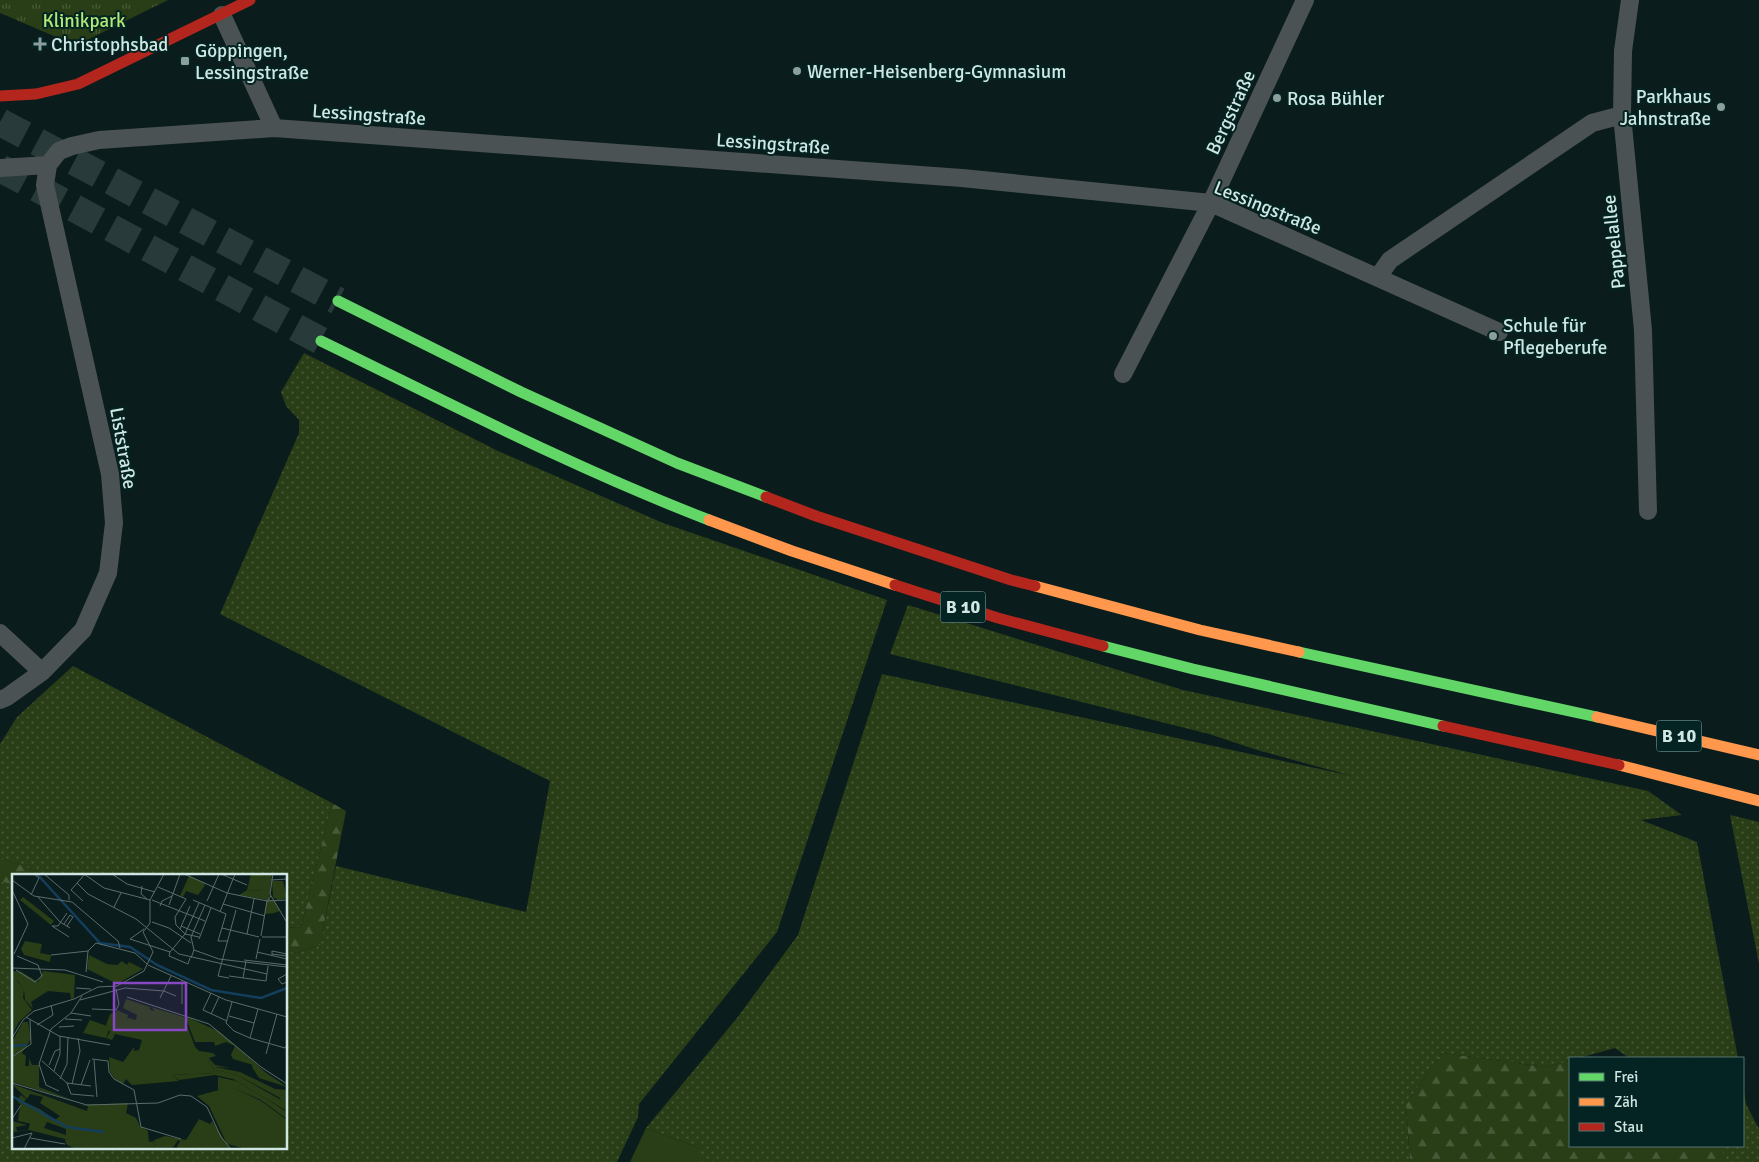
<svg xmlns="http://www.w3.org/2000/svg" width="1759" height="1162" viewBox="0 0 1759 1162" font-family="Signika,sans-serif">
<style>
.grass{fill:url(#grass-dots)}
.forest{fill:url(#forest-firs)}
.park{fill:url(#park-tufts)}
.garden{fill:#293e16}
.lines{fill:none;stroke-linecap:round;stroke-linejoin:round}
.highway-tunnel{stroke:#293a3a;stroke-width:28;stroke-dasharray:28 14;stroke-linecap:butt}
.street{stroke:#4b5254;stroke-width:18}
.fast{stroke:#63d668;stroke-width:11}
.slow{stroke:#ff974d;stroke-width:11}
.jam{stroke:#b3261e;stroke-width:11}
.poi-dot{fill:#8b9f9d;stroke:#032422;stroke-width:2}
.labels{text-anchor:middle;stroke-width:4;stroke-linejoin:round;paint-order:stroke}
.shield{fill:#032422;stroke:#92aca9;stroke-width:1}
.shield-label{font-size:18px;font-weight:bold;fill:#d0e6e3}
.park-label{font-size:19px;fill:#b2e878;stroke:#032422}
.poi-label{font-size:19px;fill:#d0e6e3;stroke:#032422;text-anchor:start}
.street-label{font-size:19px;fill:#d0e6e3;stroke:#032422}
.inset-river{fill:none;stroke:#133e5c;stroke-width:2.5}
.inset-road{fill:none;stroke:#5a6d6c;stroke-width:1}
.view{fill:#8848c4;fill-opacity:0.15;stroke:#8848c4;stroke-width:2.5}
.inset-edge{fill:none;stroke:#d0e6e3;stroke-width:2.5}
</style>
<defs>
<pattern id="grass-dots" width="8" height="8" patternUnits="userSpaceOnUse" patternTransform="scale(1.25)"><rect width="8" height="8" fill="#293e16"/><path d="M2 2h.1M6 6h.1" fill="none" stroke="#475a38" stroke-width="1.8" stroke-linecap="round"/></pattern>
<pattern id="forest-firs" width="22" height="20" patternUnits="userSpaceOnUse" patternTransform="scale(1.25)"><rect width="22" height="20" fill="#293e16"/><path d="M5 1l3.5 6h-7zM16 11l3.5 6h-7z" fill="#475a38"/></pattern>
<pattern id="park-tufts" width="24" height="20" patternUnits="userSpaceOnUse" patternTransform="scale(1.25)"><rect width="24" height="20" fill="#293e16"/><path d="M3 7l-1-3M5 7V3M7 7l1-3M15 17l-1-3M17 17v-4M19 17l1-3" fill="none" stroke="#475a38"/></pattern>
</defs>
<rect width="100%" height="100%" fill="#0b1c1c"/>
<!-- grass -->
<path class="grass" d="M304 353 498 451 663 523 887 600 777 932 639 1104 638 1117 617 1162H0V881L14 885V1148H286V951L297 953 320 945 336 866 526 912 550 781 220 614 299 433V420L286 406 281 392Z
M908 605 1183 690 1648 791 1682 815 1641 820 1697 842 1738 1058H1629L1615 1048 1579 1058H1570V1061L1546 1067 1442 1053 1406 1104 1410 1162H700V1148L646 1128 737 1018 798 935 882 674 1352 776 1257 750 1209 734 890 654Z
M73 666 332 803 301 927 286 928V876H48L0 857V744L17 717Z
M1730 815 1759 822V964Z
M1743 1085 1746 1104 1759 1129V1162H1723V1146H1743Z"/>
<!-- forest -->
<path class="forest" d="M332 803 346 811 320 945 297 953 286 951V928L301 927Z
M0 857 48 876H14V885L0 881Z
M1442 1053 1546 1067 1570 1061V1146H1723V1162H1410L1406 1104Z"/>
<!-- park -->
<path class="park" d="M0 0H168L87 40 61 39 0 13Z"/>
<!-- garden -->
<path class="garden" d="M646 1128 700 1148V1162H630Z"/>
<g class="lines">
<!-- highway-tunnel -->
<path class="highway-tunnel" d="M0 122 338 301
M0 168 321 341"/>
<!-- street -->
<path class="street" d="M1630 0 1623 51 1622 115 1643 330 1648 511
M222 15 274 128
M0 168 48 165 59 151 72 146 99 140 274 128 962 178 1211 203 1499 332
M1378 277 1390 260 1592 123 1622 115
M1123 374 1211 203 1305 0
M0 633 42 672
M0 700 7 697 42 672 83 630 108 573 114 523 110 474 45 185 48 165"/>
<!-- fast -->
<path class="fast" d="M338 301 521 392 677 463 766 497
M321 341C449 403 576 469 709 520
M1103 646 1193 669 1443 726
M1299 652 1597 717"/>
<!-- slow -->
<path class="slow" d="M709 520 792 551 895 585
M1035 586 1200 630 1299 652
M1597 717 1759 755
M1619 765 1759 801"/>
<!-- jam -->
<path class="jam" d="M0 96 36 94 78 84 250 0
M766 497 816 516 1011 580 1035 586
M895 585 998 618 1103 646
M1443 726 1619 765"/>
</g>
<!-- markers -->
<g class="poi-dot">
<path d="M37.5 36.5h5v5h5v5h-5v5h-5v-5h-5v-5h5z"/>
<rect x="180" y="56" width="10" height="10" rx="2.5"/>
<circle cx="797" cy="71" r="5"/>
<circle cx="1277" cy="98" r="5"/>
<circle cx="1721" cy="107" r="5"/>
<circle cx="1493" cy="336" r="5"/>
</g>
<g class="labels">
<!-- shield labels -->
<g class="shield">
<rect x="940.5" y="591.5" width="45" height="31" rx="4"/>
<rect x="1656.5" y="720.5" width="45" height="31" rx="4"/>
</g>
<g class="shield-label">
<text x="963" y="613">B 10</text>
<text x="1679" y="742">B 10</text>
</g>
<!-- park labels -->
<g class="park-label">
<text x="84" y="27">Klinikpark</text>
</g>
<!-- poi labels -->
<g class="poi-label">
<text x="51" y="51">Christophsbad</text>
<text x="195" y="57">Göppingen,<tspan x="195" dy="22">Lessingstraße</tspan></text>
<text x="807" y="78">Werner-Heisenberg-Gymnasium</text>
<text x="1711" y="103" text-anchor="end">Parkhaus<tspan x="1711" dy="22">Jahnstraße</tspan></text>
<text x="1287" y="105">Rosa Bühler</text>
<text x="1503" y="332">Schule für<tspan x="1503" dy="22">Pflegeberufe</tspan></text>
</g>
<!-- street labels -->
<g class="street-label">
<text transform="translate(1230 112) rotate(-65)" y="7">Bergstraße</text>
<text transform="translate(369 114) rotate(4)" y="7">Lessingstraße</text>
<text transform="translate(773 143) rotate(4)" y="7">Lessingstraße</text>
<text transform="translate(1268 207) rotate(22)" y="7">Lessingstraße</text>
<text transform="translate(1613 242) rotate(-96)" y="7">Pappelallee</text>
<text transform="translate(124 448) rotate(80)" y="7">Liststraße</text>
</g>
</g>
<!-- overview -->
<g transform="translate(12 874)">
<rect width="275" height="275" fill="#0b1c1c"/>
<path d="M13 67 30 70 28 79 39 81 38 88 12 81 9 75ZM8 97 26 108 31 97 63 101 62 124 59 125 58 119 36 117 19 128 21 135 13 126 12 116 5 106ZM114 125 138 133V136L143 137 139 133 172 143 183 173 197 187 203 199 160 201 167 207 120 211 114 205 111 210 103 205 98 198 97 183 111 188 122 173V177L127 176 130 166 103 160 100 147 104 145 101 143 105 136 116 141 115 147 116 144 124 146 125 141 111 134ZM173 142 208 158 241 187V191L221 185 219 181 223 172 214 168 203 172 202 168H183ZM78 146 98 153 94 164 71 159ZM203 193 228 198 263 215 272 226 225 201 204 196ZM206 203 224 207 245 219 275 238V245L249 226 224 215 206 216ZM0 210 75 237 76 232 68 231 116 229 114 239 124 244 128 252 136 257 137 268 142 267 143 275H63L54 270 53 265 17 256 2 258 0 247 15 251 4 253 5 257 16 256 22 238H7L9 231 0 221 5 226 9 221 14 225 12 228 28 235 43 246 48 242 28 229 31 223 18 220 15 225ZM35 248 54 255V261L32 254Z" fill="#293e16" fill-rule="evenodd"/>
<path d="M0 97 9 98 5 107 12 115 11 124 20 136 7 148 0 161ZM103 138 101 143 105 145 114 147 116 142 114 148 101 144 103 160 100 166 94 164 98 158 94 151 98 140ZM11 148H16L19 165 10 179 14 182 13 192H17V184L20 191H27V213L60 226 0 208V184L9 177 0 182V168ZM184 173 187 177 201 179 204 182 197 184 203 191 218 194 204 193V196L225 201 269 226 263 215 275 216V237L221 205 203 201 167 206 160 201 203 199 197 187 188 180ZM241 187 253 198 275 213 247 204 240 193ZM214 214 224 215 249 227 275 246V275H235L215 270 197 232 185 222ZM187 245 198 250 200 247 218 275H164L168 267 166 266 160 275H143L142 266 153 262 174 266Z" fill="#293e16"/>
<path d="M239 0H253L251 17 235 16Z" fill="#293e16"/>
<path d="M253 0H260L257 25 263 28 268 37 262 39 253 40 255 26 227 21 235 16 250 17ZM177 2 193 9 192 13 186 21 174 17 171 23 168 22ZM260 7H271L275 24 266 26 261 23ZM77 81 95 90 105 91 110 87 115 91 117 88 131 95 105 110 75 95ZM24 235 33 240 32 243 22 241 20 250 6 247 7 238H22Z" fill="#293e16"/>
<path d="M11 23 42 47 39 51 8 26Z" fill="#293e16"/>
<path class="inset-river" d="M25 0 88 69 118 73 145 91 199 116 249 124 275 114M0 172 15 171M0 222 55 253 92 258"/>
<path class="inset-road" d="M32 0 57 21V26M72 0 92 14 138 26M100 0 115 10 143 18M172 0 215 19 255 27 275 26M209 0 235 11M261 0 258 20 274 47M0 6 22 22 60 28 106 67 108 74M259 6 275 5M65 9 76 20 124 45 167 80 255 100M130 12 129 20 135 25M146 13 174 25 163 43 164 51M0 16 16 50 2 80M19 21 27 4 22 0M26 23 48 48 58 54M140 26 193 47M181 26 214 40 206 67H216M71 27 59 16 73 0M195 27 207 0M211 30 253 42M157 31 168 0M148 32 150 27 160 22M102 33 109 19M208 38 223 0M55 39 46 52H40L57 63M275 46V66M140 48 157 54 179 69M52 50 58 41 61 43 55 52M164 51 173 60 187 63M169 52 188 60M210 54 247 63M132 55 118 65 158 78M168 55 178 32M235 60 242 25M249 62 255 27 259 22M250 63H275M187 65 199 34M182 76 207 85 275 93M76 77 84 69 123 79 135 90M158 78 173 60 187 29M158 78 157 82 176 90 178 84M245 78 275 85M260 80 275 82M39 81 76 77M260 81V77L275 80M179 84 182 76 179 63 193 31M244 85 248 65M232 86 275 91M136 91 214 126 275 143M0 94 53 96 91 108M4 96 23 108 30 102 26 91 5 82M74 98 76 77M275 100 266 105 270 110 275 108M217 102 254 107 256 92M217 104 206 102 224 36M231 104 234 87M64 114 79 115M199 119 191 136 215 147M115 123 197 150 249 193 275 210M148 124 159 102M68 126 113 114 152 117 164 122M220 128 214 149 222 157 238 164 273 174 275 171M170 130V106M80 135 104 136 107 130 104 115M59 139 79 142M199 140 207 123M217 142 242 149M14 143 47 162 98 171M53 145 70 146M25 151 41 141 39 131M47 153 62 152M0 164 11 146 22 137 62 125 86 113 105 112 132 97 141 78 131 58 138 49V26L152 0M238 164 246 135M254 180 265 140M0 183 19 170 18 146M80 185 96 187 97 198 102 205 122 216 129 253 169 265M82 186 85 223M30 187 55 209 79 212M37 191 43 177 48 175M42 197 48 180V162M48 205 55 190 56 163M0 209 75 231 146 229 168 221 179 222 195 233 209 263 219 275M55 209 59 220 82 222M60 210 68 177 66 164M69 211 78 186M47 217 34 211 27 190 39 155 59 139 70 122M0 245 9 231M0 264 20 259M18 264 53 270M12 275 20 259"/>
<path class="view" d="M102 109H174V156H102Z"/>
<rect width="275" height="275" class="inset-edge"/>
</g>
<!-- legend -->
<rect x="1569" y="1057" width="175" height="90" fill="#032422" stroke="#55726f"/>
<rect x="1579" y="1073" width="25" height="8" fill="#63d668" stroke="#55726f"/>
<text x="1614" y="1082" font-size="15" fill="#d0e6e3">Frei</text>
<rect x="1579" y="1098" width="25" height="8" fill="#ff974d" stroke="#55726f"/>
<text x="1614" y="1107" font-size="15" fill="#d0e6e3">Zäh</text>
<rect x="1579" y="1123" width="25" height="8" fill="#b3261e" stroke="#55726f"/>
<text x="1614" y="1132" font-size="15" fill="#d0e6e3">Stau</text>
</svg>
